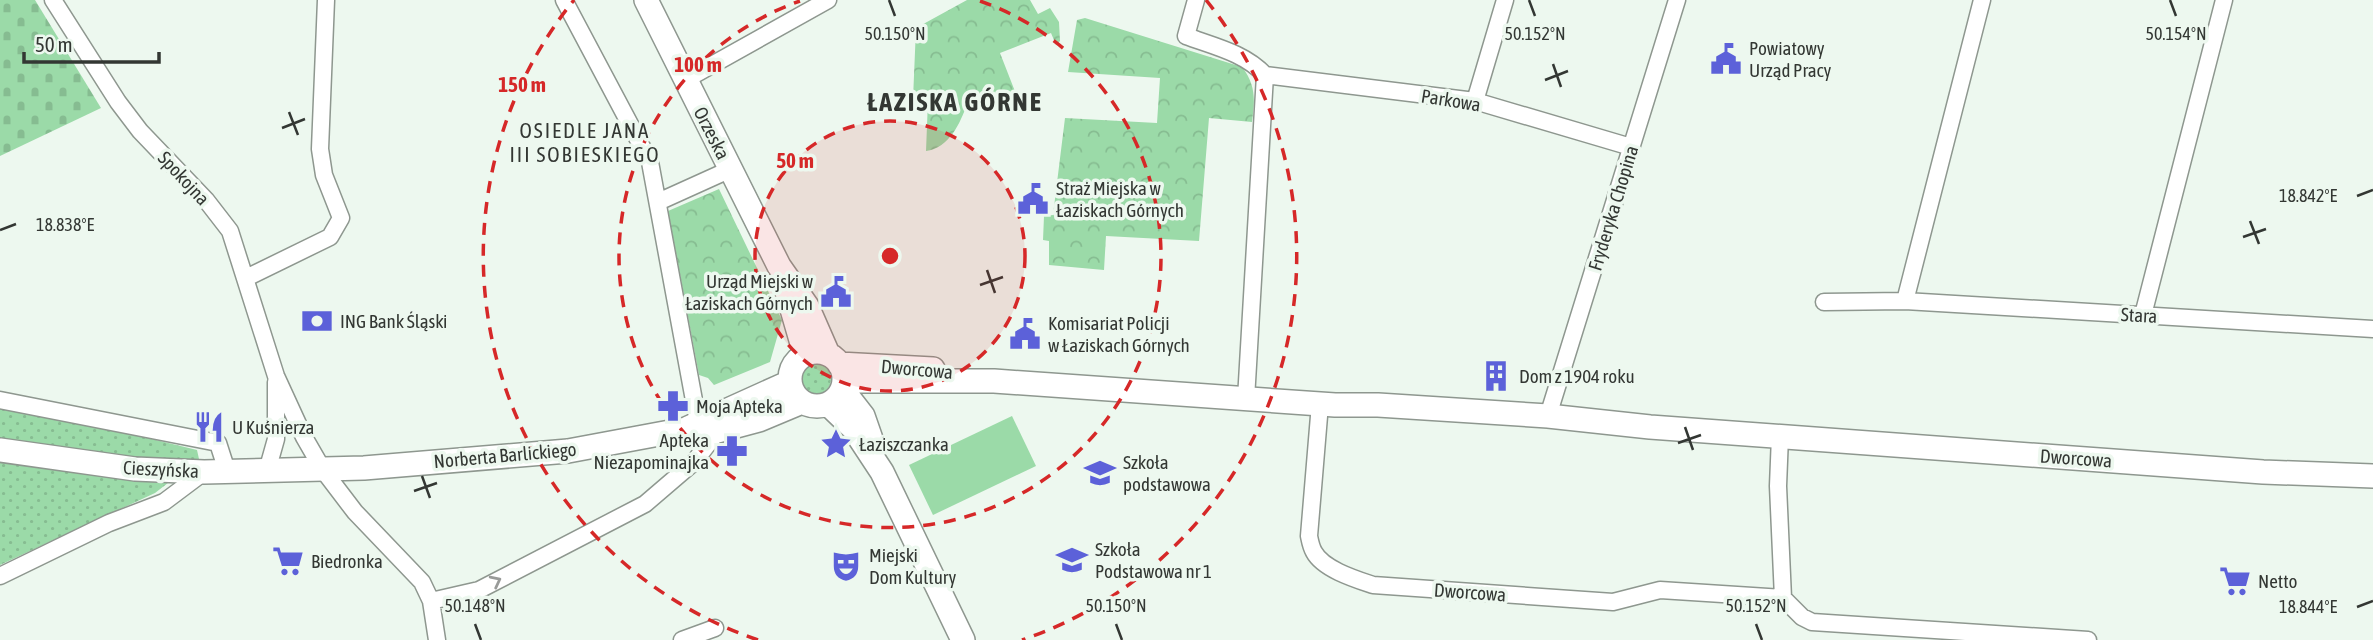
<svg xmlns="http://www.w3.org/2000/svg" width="2373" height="640" viewBox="0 0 2373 640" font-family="'Asap Condensed',sans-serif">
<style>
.grass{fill:url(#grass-dots)}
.cemetery{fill:url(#cemetery-stones)}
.park{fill:url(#park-crowns)}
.pitch{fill:#9bdaa8}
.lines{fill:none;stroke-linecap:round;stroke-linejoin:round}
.street-casing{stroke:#8e978f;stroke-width:19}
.secondary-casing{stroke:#8e978f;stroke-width:26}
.street{stroke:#fff;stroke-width:16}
.secondary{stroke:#fff;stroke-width:23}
.oneway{stroke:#999b99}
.ticks{fill:none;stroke:#333733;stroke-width:2.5}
.ring{fill:none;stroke:#d62828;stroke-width:3.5;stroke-dasharray:12 9}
.labels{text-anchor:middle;stroke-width:7;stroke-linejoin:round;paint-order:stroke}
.poi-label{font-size:19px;fill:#333733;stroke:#edf8ef;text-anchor:start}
.street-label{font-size:19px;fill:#333733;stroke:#edf8ef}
.neighbourhood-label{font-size:21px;letter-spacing:2px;fill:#333733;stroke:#edf8ef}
.district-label{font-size:26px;font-weight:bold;letter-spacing:2px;fill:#333733;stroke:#edf8ef}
.ticks-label{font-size:18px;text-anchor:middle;fill:#333733;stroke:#edf8ef;stroke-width:7;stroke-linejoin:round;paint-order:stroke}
.centre{fill:#d62828;stroke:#edf8ef;stroke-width:3.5}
.ring-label{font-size:21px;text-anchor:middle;font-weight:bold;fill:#d62828;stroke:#edf8ef;stroke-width:7;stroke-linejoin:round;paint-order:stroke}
</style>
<defs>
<pattern id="grass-dots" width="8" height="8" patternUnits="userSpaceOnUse" patternTransform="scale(1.75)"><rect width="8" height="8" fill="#9bdaa8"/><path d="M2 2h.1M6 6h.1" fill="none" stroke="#86bc91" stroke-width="1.8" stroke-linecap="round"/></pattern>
<pattern id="cemetery-stones" width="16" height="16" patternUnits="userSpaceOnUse" patternTransform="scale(1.75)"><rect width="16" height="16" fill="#9bdaa8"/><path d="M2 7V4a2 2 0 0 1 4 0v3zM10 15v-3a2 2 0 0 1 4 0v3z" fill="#86bc91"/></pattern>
<pattern id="park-crowns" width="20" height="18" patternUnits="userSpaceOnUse" patternTransform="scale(1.75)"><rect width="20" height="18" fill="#9bdaa8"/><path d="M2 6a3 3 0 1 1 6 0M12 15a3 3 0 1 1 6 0" fill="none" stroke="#86bc91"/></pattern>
</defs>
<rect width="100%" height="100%" fill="#edf8ef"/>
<!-- grass -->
<path class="grass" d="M799 379a16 16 0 1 1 32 0a16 16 0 1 1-32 0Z
M0 402 197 450 199 459 155 493 0 565Z"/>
<!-- cemetery -->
<path class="cemetery" d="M0 0H35L101 108 0 156Z"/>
<!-- park -->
<path class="park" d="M967 0H1030L1038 14 1050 8 1059 22 1060 41 1056 45 1051 33 1000 53 1016 94 1015 108 967 104C960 124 949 148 926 151L928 100 913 99 916 28Z
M1085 18 1242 67C1256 85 1255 100 1252 122L1209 118 1199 241 1106 236 1104 270 1049 265V241L1043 240 1044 216 1053 215 1065 118 1157 123 1160 78 1068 72 1077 20Z
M719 189 782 320 770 362 714 385 708 378 699 375 668 211Z"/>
<!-- pitch -->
<path class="pitch" d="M1012 416 1036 466 933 515 909 465Z"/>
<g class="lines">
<defs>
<path id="street" d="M53 0 118 102 140 131 206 200 230 231 276 376 304 437 323 470 355 512 422 582 431 601 437 640
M564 0 650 162 698 422
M1196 0 1186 36C1213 46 1245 53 1265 75L1475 101 1631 147
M685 80 828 0
M1475 101 1505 0
M658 202 731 169
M246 278 330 237 341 218 324 175 320 149 326 0
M1905 301 1982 0
M1824 302 1905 301 2373 329
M2143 315 2224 0
M1246 399 1265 75
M0 400 218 443 227 471
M1320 404 1309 536C1310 541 1311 547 1314 552 1323 569 1355 579 1373 585L1613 602 1660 590 1783 598 1802 617 1812 622 2088 640
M1548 416 1677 0
M1780 436 1778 486 1783 598
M267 471 276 439V382
M0 576 109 523 164 502 204 472
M431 601 479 590 645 504 694 462 718 431
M682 640 715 628"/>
<path id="secondary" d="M646 0 779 266 807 306 828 354
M787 292 805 354
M790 379a27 27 0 1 1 54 0a27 27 0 1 1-54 0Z
M839 364 933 369
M844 381H994L1335 405H1378L1548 416 1650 427 2263 472 2373 476
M842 389 863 416 871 439
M828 404 853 428 882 472 963 640
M688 428 790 382
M0 450 135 469 204 472 364 468 568 451 686 429 718 431 759 420 802 402"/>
</defs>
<!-- street casing -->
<use href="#street" class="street-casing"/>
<!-- secondary casing -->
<use href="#secondary" class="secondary-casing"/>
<!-- street -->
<use href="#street" class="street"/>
<!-- secondary -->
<use href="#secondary" class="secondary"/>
</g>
<!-- one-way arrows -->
<defs><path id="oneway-chevron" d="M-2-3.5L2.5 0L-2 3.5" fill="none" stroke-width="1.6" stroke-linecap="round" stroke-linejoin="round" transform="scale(1.75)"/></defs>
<use class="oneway" href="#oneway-chevron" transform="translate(496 581) rotate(-27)"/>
<!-- ticks -->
<path class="ticks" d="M889 0 895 16M1529 0 1535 16M2170 0 2176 16M1553 64 1561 87M1545 80 1568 71M289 112 298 135M282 128 305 119M2357 196 2373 190M2250 221 2259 244M0 230 16 224M2243 237 2266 229M987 270 995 293M980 285 1003 277M1685 427 1693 450M1678 443 1701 435M422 476 430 498M414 491 437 483M2357 607 2373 601M475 624 481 640M1116 624 1122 640M1756 624 1762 640"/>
<!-- distance rings -->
<circle cx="890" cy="256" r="135" fill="#d62828" fill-opacity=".12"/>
<g class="ring">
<circle cx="890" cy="256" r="135"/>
<path d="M980 1A271 271 0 1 1 800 1"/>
<path d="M758 640A406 406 0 0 1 574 0M1206 0A406 406 0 0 1 1022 640"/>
</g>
<!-- icons -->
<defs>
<symbol id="civic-bare" viewBox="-9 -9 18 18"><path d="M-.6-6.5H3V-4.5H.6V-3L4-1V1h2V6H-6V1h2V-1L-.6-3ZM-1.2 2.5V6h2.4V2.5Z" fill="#5c61d9" stroke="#edf8ef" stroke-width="2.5" paint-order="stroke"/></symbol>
<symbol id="bank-bare" viewBox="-9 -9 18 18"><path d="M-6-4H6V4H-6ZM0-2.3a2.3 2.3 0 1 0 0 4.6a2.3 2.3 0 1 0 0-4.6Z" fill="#5c61d9" stroke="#edf8ef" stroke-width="2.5" paint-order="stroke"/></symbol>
<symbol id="building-bare" viewBox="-9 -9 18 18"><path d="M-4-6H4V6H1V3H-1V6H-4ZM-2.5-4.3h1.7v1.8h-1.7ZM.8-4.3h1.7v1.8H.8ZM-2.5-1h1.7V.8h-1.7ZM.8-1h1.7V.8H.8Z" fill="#5c61d9" stroke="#edf8ef" stroke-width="2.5" paint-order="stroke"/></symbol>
<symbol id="pharmacy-bare" viewBox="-9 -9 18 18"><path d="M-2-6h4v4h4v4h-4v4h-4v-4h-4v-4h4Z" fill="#5c61d9" stroke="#edf8ef" stroke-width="2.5" paint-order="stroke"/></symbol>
<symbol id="restaurant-bare" viewBox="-9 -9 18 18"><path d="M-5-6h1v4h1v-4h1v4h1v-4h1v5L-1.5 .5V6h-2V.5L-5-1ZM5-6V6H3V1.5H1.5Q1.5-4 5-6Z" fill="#5c61d9" stroke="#edf8ef" stroke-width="2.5" paint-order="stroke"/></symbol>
<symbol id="sight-bare" viewBox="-9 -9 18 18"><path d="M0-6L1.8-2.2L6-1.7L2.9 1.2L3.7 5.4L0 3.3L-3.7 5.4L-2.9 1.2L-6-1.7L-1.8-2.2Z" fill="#5c61d9" stroke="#edf8ef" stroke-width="2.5" paint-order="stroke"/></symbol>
<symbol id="school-bare" viewBox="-9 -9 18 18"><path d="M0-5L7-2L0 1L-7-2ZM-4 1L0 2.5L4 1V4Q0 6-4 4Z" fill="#5c61d9" stroke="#edf8ef" stroke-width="2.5" paint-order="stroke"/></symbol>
<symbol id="supermarket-bare" viewBox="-9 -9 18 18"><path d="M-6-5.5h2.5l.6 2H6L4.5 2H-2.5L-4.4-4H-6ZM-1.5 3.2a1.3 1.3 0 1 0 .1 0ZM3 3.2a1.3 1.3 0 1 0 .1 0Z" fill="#5c61d9" stroke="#edf8ef" stroke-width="2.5" paint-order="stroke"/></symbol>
<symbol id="theatre-bare" viewBox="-9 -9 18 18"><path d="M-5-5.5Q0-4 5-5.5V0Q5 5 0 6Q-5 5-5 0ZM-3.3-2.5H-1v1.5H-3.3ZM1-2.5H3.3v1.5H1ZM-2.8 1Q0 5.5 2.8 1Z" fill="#5c61d9" stroke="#edf8ef" stroke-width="2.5" paint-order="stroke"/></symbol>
</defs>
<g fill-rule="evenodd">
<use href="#civic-bare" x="1704" y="37" width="44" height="44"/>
<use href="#civic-bare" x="1011" y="177" width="44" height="44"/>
<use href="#civic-bare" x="814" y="270" width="44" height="44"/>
<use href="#bank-bare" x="295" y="299" width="44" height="44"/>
<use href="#civic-bare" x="1003" y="312" width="44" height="44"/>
<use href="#building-bare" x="1474" y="354" width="44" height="44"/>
<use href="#pharmacy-bare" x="651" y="384" width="44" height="44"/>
<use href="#restaurant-bare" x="187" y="405" width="44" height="44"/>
<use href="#sight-bare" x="814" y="422" width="44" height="44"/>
<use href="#pharmacy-bare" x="710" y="429" width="44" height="44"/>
<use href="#school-bare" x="1078" y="451" width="44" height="44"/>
<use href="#school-bare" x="1050" y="538" width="44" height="44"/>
<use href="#supermarket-bare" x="266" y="539" width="44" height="44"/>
<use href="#theatre-bare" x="824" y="544" width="44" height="44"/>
<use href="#supermarket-bare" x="2213" y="559" width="44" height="44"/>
</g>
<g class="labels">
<!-- poi labels -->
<g class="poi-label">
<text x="1749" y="55">Powiatowy<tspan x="1749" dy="22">Urząd Pracy</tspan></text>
<text x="1056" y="195">Straż Miejska w<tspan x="1056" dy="22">Łaziskach Górnych</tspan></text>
<text x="813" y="288" text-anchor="end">Urząd Miejski w<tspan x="813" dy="22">Łaziskach Górnych</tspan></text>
<text x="340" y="328">ING Bank Śląski</text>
<text x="1048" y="330">Komisariat Policji<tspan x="1048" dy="22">w Łaziskach Górnych</tspan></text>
<text x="1519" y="383">Dom z 1904 roku</text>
<text x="696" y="413">Moja Apteka</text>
<text x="232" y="434">U Kuśnierza</text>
<text x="709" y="447" text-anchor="end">Apteka<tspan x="709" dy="22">Niezapominajka</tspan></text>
<text x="859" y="451">Łaziszczanka</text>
<text x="1123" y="469">Szkoła<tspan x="1123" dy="22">podstawowa</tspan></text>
<text x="1095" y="556">Szkoła<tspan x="1095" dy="22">Podstawowa nr 1</tspan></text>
<text x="869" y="562">Miejski<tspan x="869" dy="22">Dom Kultury</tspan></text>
<text x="311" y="568">Biedronka</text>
<text x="2258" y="588">Netto</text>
</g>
<!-- street labels -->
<g class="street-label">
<text transform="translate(1451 100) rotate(9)" y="7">Parkowa</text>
<text transform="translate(712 133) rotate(63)" y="7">Orzeska</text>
<text transform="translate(184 178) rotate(47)" y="7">Spokojna</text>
<text transform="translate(1613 208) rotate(-73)" y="7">Fryderyka Chopina</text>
<text transform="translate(2139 315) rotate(3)" y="7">Stara</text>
<text transform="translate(917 369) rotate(5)" y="7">Dworcowa</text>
<text transform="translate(505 455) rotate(-5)" y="7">Norberta Barlickiego</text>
<text transform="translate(2076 458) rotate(4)" y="7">Dworcowa</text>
<text transform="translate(161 469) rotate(3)" y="7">Cieszyńska</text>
<text transform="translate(1470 592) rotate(4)" y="7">Dworcowa</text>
</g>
<!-- neighbourhood labels -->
<g class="neighbourhood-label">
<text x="585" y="138">OSIEDLE JANA<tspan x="585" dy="24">III SOBIESKIEGO</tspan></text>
</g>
<!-- district labels -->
<g class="district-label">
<text x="955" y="111">ŁAZISKA GÓRNE</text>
</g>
</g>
<g class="ticks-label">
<text x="895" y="40">50.150°N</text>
<text x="1535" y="40">50.152°N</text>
<text x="2176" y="40">50.154°N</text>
<text x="2308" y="202">18.842°E</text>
<text x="65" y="231">18.838°E</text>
<text x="475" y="612">50.148°N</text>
<text x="1116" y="612">50.150°N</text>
<text x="1756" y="612">50.152°N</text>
<text x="2308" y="613">18.844°E</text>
</g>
<circle cx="890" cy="256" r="10" class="centre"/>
<g class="ring-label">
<text x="698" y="72">100 m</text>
<text x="522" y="92">150 m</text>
<text x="795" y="168">50 m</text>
</g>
<!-- scale -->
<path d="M24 52v10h135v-10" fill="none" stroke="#333733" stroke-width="3.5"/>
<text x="35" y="52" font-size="21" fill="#333733" stroke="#edf8ef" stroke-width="5" paint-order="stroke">50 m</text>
</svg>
